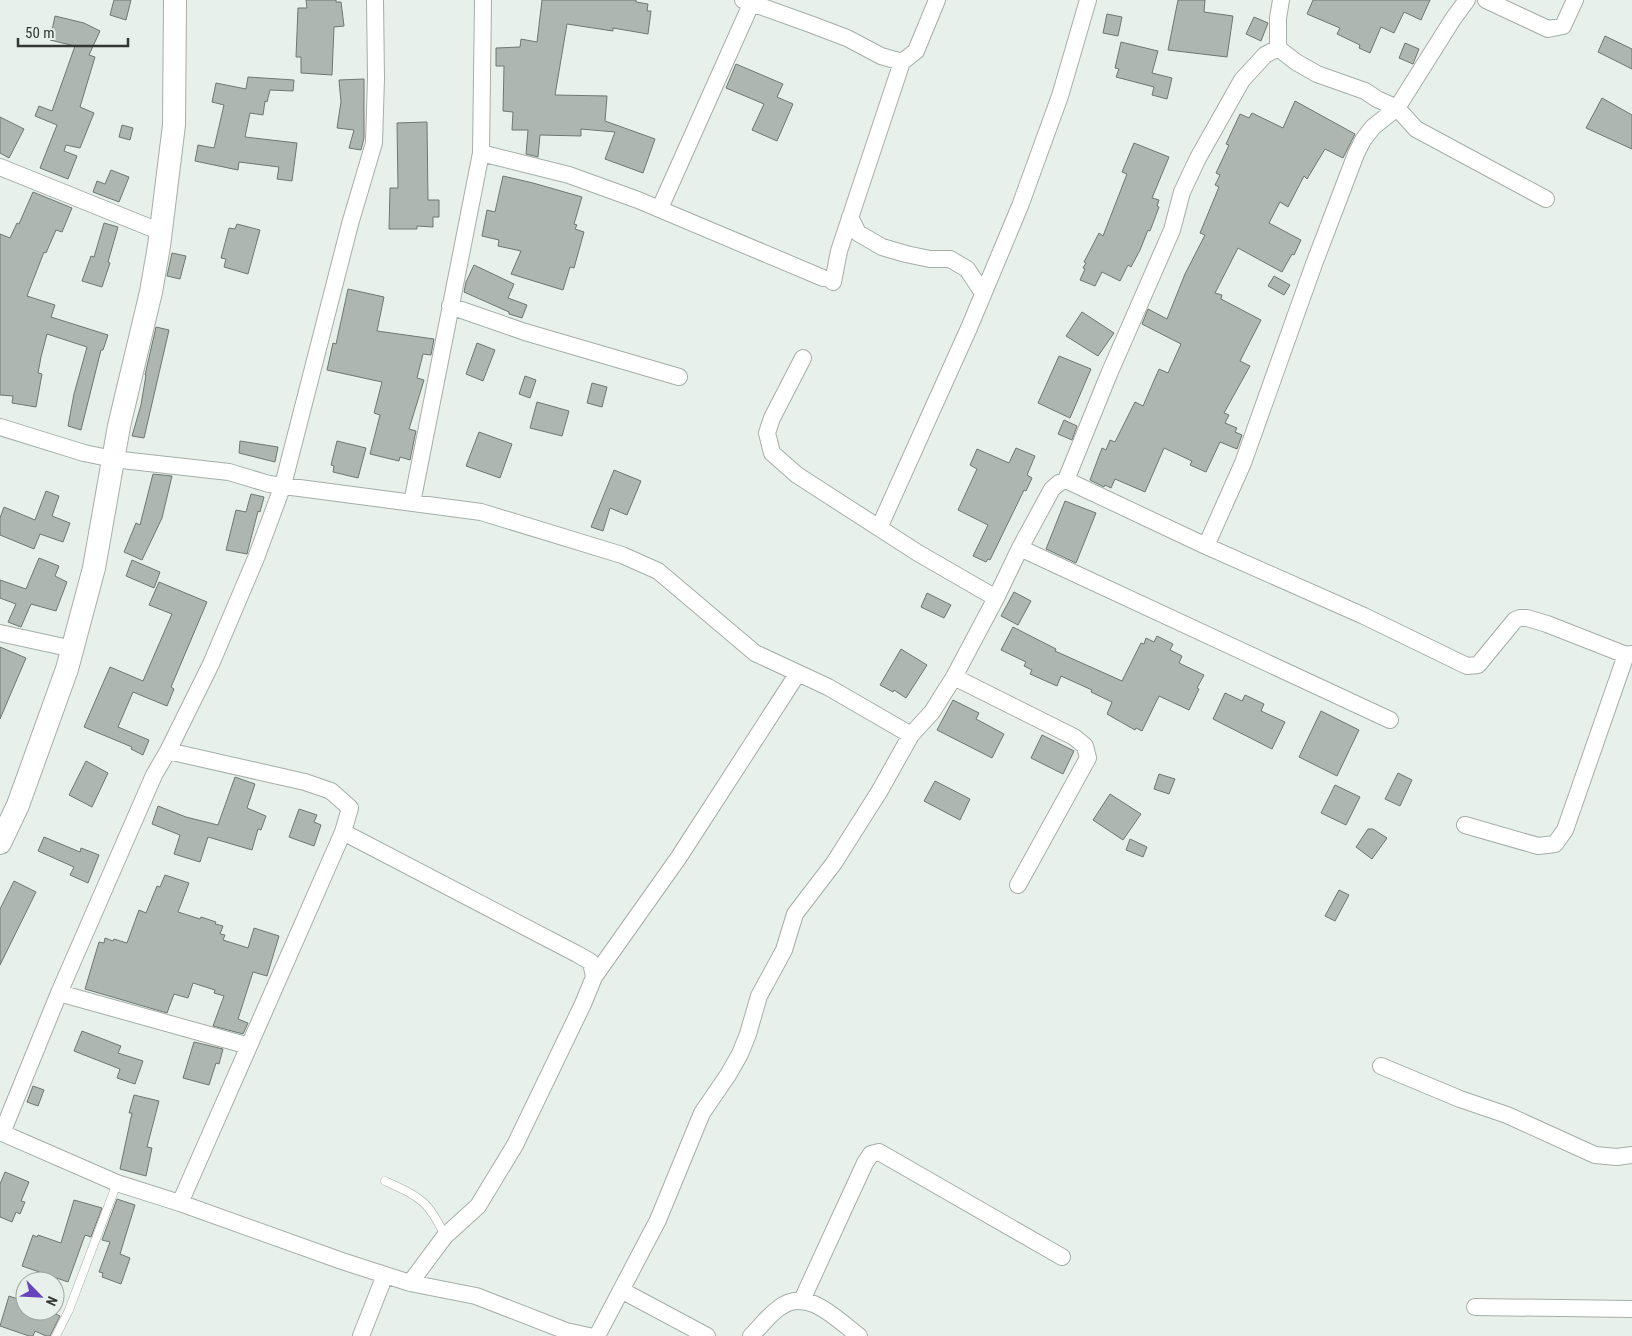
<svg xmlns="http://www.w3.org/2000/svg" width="1632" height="1336" viewBox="0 0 1632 1336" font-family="'Roboto Condensed',sans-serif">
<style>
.building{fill:#adb6b0;stroke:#6f7772}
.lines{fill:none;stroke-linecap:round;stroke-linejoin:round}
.lane-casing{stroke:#a5aea8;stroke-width:9}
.street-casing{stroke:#a5aea8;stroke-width:18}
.secondary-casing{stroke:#a5aea8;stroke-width:24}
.lane{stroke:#fff;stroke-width:8}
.street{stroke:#fff;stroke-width:16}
.secondary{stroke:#fff;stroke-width:22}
</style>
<rect width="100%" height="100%" fill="#e7f0ea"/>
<!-- building -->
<path class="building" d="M114 0H131L126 20 110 15Z
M306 0H336V2H341L344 26 334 27 332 75 301 73V57H296L298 8H307Z
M542 0H636V2L648 4 647 11H651L648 34 613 28V31L567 24 555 95 607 96 605 121 655 139 643 173 605 159 615 132 581 129V136L540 135 538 157 526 154 528 130H512L513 112 503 111 504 66H496V48L520 47 521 39 537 42Z
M1178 0H1205L1204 12 1233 16 1227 57 1168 50Z
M1313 0H1430L1421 20 1404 12 1394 33 1381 27 1370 53 1359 48 1360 45 1337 34 1340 28 1307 14Z
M1107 14 1122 17 1118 36 1103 33Z
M55 16 84 23 100 31 89 55 95 57 80 107 94 113 80 148 66 145 64 151 77 156 68 179 40 168 57 125 35 116 39 106 52 111 75 46 50 40Z
M1254 17 1268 23 1261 41 1246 34Z
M1605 36 1632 49V69L1598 52Z
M1121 42 1158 51 1152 73 1172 78 1167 99 1152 95 1154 87 1116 77 1119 69 1115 68Z
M1405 43 1419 49 1413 64 1399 58Z
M736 64 783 84 777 97 793 104 777 141 752 130 764 104 726 88Z
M248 77 294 80 293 91 270 90 267 102 265 101 263 115 250 113 245 137 297 143 292 181 277 179 279 167 239 162 238 170 195 161 198 145 214 148 224 105 212 102 216 83 246 89Z
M364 79V138L361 150 349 148 354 130 337 128 341 102 339 80Z
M1602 98 1632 115V149L1586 128Z
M1295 101 1355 134 1343 158 1325 149 1307 179 1304 176 1288 207 1280 202 1269 223 1301 240 1294 255 1292 254 1282 272 1238 248 1215 293 1222 295 1221 299 1261 320 1240 361 1250 366 1224 413 1229 415 1225 423 1237 428 1235 432 1242 435 1237 449 1220 442 1206 472 1190 465 1192 461 1164 448 1145 492 1115 479 1111 488 1105 485 1104 487 1090 480 1102 448 1106 450 1110 440 1115 442 1135 402 1143 406 1159 369 1168 373 1181 344 1142 324 1148 309 1167 319 1185 274 1205 235 1200 233 1219 187 1215 185 1220 175 1216 173 1229 145 1226 144 1240 114 1249 118 1252 113 1283 128Z
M0 117 24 129 9 158 0 153Z
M427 122 428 200H439V217H433V227L417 226V229H389L390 188H398L397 123Z
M122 125 133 128 130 140 119 137Z
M1134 143 1169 157 1152 198 1159 200 1157 206 1159 207 1150 231 1148 230 1140 250 1131 267 1128 265 1120 281 1102 272 1095 286 1080 280 1085 269 1083 268 1086 263 1084 262 1099 233 1103 236 1127 174 1122 172Z
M111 170 129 177 119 202 93 192 97 181 105 184Z
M503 176 533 183 582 197 574 224 577 225 575 229 584 232 574 268 570 267 563 290 511 274 521 251 498 246 499 240 482 236 487 210 495 212Z
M33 192 72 208 62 232 56 230 46 253 44 252 27 296 55 305 51 317 108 335 103 350H101L81 430 68 426 74 394 87 347 47 334 41 357 38 373 42 374 36 407 12 403 13 396 0 395V234L10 238 17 223 19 224Z
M104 223 118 227 108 262 110 263 102 287 82 281 91 256 94 257Z
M237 224 260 230 248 274 224 267 226 259 221 258 229 228 235 229Z
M172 253 186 256 180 279 167 276Z
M474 265 514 284 508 298 527 305 522 318 509 314V312L464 292 466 282Z
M1274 276 1290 285 1284 295 1268 286Z
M348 289 384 297 377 331 434 339 431 355 423 354 417 378 424 380 409 429 416 431 410 460 400 457 399 461 370 454 380 415 374 413 382 382 327 370 333 343 336 344Z
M1082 312 1114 333 1098 356 1066 336Z
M156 327 169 330 144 438 132 436 141 405 146 375H145Z
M477 343 495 350 483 381 466 374Z
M1059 356 1091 369 1070 418 1038 403Z
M525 376 536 380 530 398 519 394Z
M592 383 607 387 602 407 587 403Z
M537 402 569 411 562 436 530 428Z
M1064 420 1077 426 1072 440 1058 434Z
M479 432 512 444 500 478 466 466Z
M240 441 278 447 275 462 239 453Z
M337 441 366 448 358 478 333 472 334 466 331 465Z
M1016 448 1035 456 1027 475 1032 478 1026 491 1024 490 990 560 988 559 986 562 973 556 988 525 958 510 977 469 970 465 977 449 1009 463Z
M614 470 641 481 627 515 610 508 603 531 591 527Z
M153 474 172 476 162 518 142 560 124 552 136 523 140 525Z
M46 491 59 496 52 516 70 523 63 542 40 534 34 549 0 535V518L4 507 35 520Z
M251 494 264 497 260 512 258 511 247 554 226 550 236 510 246 512Z
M1065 501 1096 513 1076 563 1046 549Z
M39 558 59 566 55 576 67 582 56 611 31 604 21 627 8 622 16 604 0 598V580L26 589Z
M132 560 160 572 154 588 126 576Z
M159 582 207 602 171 687 174 689 167 706 133 692 118 727 149 740 143 755 131 749 132 747 84 727 110 667 143 681 172 614 149 605Z
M1014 592 1031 601 1018 625 1001 616Z
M927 593 951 605 944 618 921 607Z
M1013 627 1056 649 1055 651 1122 681 1141 643 1144 644 1146 638 1154 642 1157 636 1173 644 1170 650 1182 656 1179 663 1204 675 1197 688 1199 689 1189 710 1159 696 1142 731 1136 728 1135 730 1107 714 1112 702 1091 692 1092 690 1061 676 1057 686 1030 674 1032 670 1024 666 1026 662 1001 650Z
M0 647 26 658 0 719Z
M901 649 927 665 906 698 894 690 893 692 880 685Z
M1225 693 1242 701 1245 695 1264 704 1261 711 1285 722 1272 749 1213 719Z
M953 700 979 713 976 719 1004 734 992 758 937 730Z
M1321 711 1359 730 1337 776 1299 757Z
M1042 735 1074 751 1063 774 1031 758Z
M86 761 108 773 92 807 69 795Z
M1398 773 1412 780 1400 806 1385 799Z
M1159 774 1175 779 1169 794 1154 789Z
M235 777 255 784 247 808 266 816 261 830 258 829 252 850 208 837 200 862 174 854 180 835 152 824 158 806 186 817 218 825Z
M935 781 970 799 960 820 924 801Z
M1335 785 1360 797 1346 825 1321 813Z
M1110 794 1141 814 1123 840 1093 820Z
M299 809 317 815 314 822 321 825 314 846 289 837Z
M1368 829H1373L1387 838 1372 859 1356 847Z
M44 837 80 852 81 848 99 855 88 883 70 875 74 867 38 851Z
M1130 839 1147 847 1143 857 1126 850Z
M165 875 189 883 178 912 200 919 201 917 216 922 215 924 223 926 220 934 225 935 223 940 248 948 254 928 279 936 267 976 253 972 238 1019 248 1023 243 1034 213 1026 224 996 214 993 215 990 193 983 188 998 174 994 167 1013 85 989 99 942 104 943 105 938 113 941 114 939 127 943 139 910 146 913 157 886 160 887Z
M14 881 36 892 0 965V909Z
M1339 890 1349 895 1335 921 1325 916Z
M82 1031 121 1046 118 1053 143 1061 135 1084 117 1078 120 1069 74 1051Z
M194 1042 223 1049 219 1064 216 1063 209 1085 183 1078Z
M33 1086 44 1090 38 1106 27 1102Z
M134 1095 159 1101 147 1147 152 1148 146 1176 120 1169 132 1113H129Z
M5 1172 29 1182 21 1201 25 1202 20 1214 16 1212 12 1222 0 1217V1184Z
M117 1199 135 1205 120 1254 130 1258 121 1284 102 1277 103 1273 99 1272 110 1242 102 1240Z
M74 1200 102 1208 91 1237 85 1235 68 1282 22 1266 33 1235 37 1237 38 1235 61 1243Z
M9 1296 24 1301 21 1311H35L47 1315 49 1311 60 1316 50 1336H46L35 1331 33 1336H29L0 1326Z"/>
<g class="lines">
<defs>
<path id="lane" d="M385 1181C420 1197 428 1200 445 1236
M56 1336 69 1310 117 1183"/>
<path id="street" d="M743 0 810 24 847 38 881 56 902 62 916 51 937 0
M1281 0 1278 18V48L1296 62 1317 74 1365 91 1377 99 1397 108 1416 129 1546 199
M1486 0 1548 29 1563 26 1575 0
M481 153 569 175 638 200 823 278
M0 167 161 232
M660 208 752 2
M850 217 858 233 882 247 906 254 930 259H950L967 269 983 293
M833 282 839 251 902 62
M450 306 525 332 679 377
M803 358 772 418 767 433 772 453 797 475 918 553 996 598
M0 427 84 453 113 459 229 472 269 484 481 512 622 555 658 571 755 653 828 687 911 735
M1066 480 1109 374 1172 230 1182 192 1198 158 1242 80 1265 55 1278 48
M412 503 481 153 483 0
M879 528 969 328 1020 206 1060 96 1088 0
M1206 546 1243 463 1314 264 1356 154 1363 140 1373 127 1397 108 1453 19 1467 0
M1020 548 1390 720
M0 633 73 649
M954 677 1074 737 1085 746 1088 758 1018 885
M168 751 305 782 331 791 350 808 343 832 180 1203
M1465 825 1538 846 1555 844 1565 830 1626 655
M343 832 577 954 591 962 594 977 583 1004 515 1145 478 1206 445 1236 410 1283
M594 977 679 857 798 673
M59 993 249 1046
M1381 1066 1460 1099 1507 1115 1595 1155 1617 1157 1632 1155
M0 1132 117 1183 180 1203 342 1261 410 1283 476 1296 566 1331 589 1336
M2 1133 59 993 154 775 168 751 211 664 256 558 283 485 350 224 374 143 376 78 375 0
M621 1290 707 1336
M802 1300 865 1163 871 1154 879 1152 1062 1257
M1475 1307 1632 1309
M361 1336 385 1275
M597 1336 658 1220 702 1113 728 1075 740 1054 748 1034 759 996 784 950 795 914 834 863 879 792 911 735 932 712 954 677 996 598 1020 548 1052 489 1059 483 1066 480 1206 546 1364 616 1467 666 1478 665 1515 620 1520 618H1527L1547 624 1626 655 1632 654
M751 1336C760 1327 769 1315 779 1308 807 1286 837 1320 859 1336"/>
<path id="secondary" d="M0 843 18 805 67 669 94 568 119 426 151 292 159 246 174 125 175 0"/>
</defs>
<!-- lane casing -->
<use href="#lane" class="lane-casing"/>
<!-- street casing -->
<use href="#street" class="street-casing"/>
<!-- secondary casing -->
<use href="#secondary" class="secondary-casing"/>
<!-- lane -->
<use href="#lane" class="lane"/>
<!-- street -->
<use href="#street" class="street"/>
<!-- secondary -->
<use href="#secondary" class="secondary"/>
</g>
<!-- north arrow -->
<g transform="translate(40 1296) rotate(114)"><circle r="24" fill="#e7f0ea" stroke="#9fa6a2"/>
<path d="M0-4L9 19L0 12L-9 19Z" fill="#6744bc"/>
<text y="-8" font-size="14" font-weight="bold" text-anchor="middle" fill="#343735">N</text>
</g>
<!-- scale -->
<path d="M18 38v8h110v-8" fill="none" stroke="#343735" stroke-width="2.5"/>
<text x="25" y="38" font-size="15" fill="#343735" stroke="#e7f0ea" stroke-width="4" paint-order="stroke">50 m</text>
</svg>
